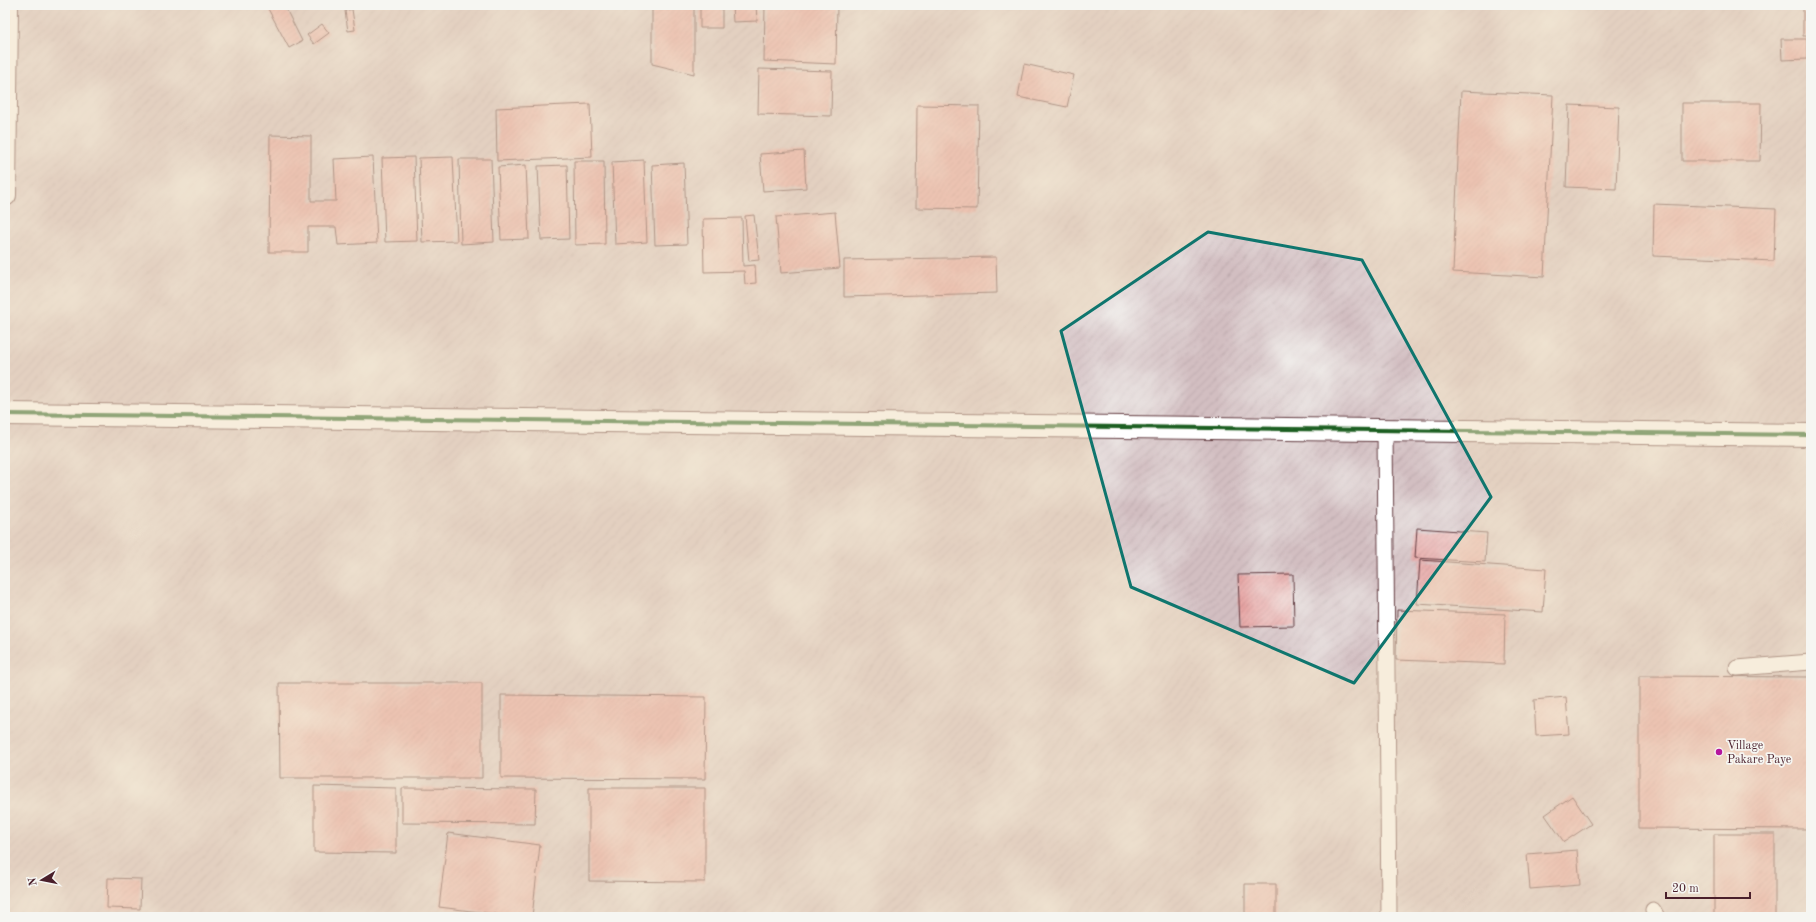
<svg xmlns="http://www.w3.org/2000/svg" width="1816" height="922" viewBox="0 0 1816 922" font-family="'Old Standard TT',serif">
<style>
.industrial{fill:url(#industrial-furrows)}
.building{fill:url(#building-hatch)}
.lines{fill:none;stroke-linecap:round;stroke-linejoin:round}
.service-casing{stroke:#633c41;stroke-width:17}
.minor-casing{stroke:#633c41;stroke-width:24}
.tertiary-casing{stroke:#633c41;stroke-width:24}
.service{stroke:#fff;stroke-width:15}
.minor{stroke:#fff;stroke-width:22}
.tertiary{stroke:#fff;stroke-width:22}
.cycleway-casing{stroke:#f6f6f2;stroke-width:6}
.cycleway{stroke:#1b5e20;stroke-width:4}
.marked{fill:none;stroke:#0f766e;stroke-width:3;stroke-linejoin:round}
.poi-dot{fill:#b5179e;stroke:#f6f6f2;stroke-width:1.5}
.labels{text-anchor:middle;stroke-width:3.5;stroke-linejoin:round;paint-order:stroke}
.poi-label{font-size:12px;fill:#4a1f2b;stroke:#f6f6f2;text-anchor:start}
</style>
<defs>
<pattern id="industrial-furrows" width="10" height="10" patternUnits="userSpaceOnUse"><rect width="10" height="10" fill="#d2bec1"/><path d="M-1 1l2-2M0 10L10 0M9 11l2-2" fill="none" stroke="#b6a3a6"/></pattern>
<pattern id="building-hatch" width="6" height="6" patternUnits="userSpaceOnUse"><rect width="6" height="6" fill="#e7a2a1"/><path d="M-1 1l2-2M0 6l6-6M5 7l2-2" fill="none" stroke="#bd8383"/></pattern>
</defs>
<rect width="100%" height="100%" fill="#f6f6f2"/>
<filter id="ink" filterUnits="userSpaceOnUse"><feTurbulence type="fractalNoise" baseFrequency=".025" numOctaves="2"/><feDisplacementMap in="SourceGraphic" scale="8" xChannelSelector="R" yChannelSelector="G"/><feConvolveMatrix kernelMatrix="1 2 1 2 8 2 1 2 1" color-interpolation-filters="sRGB"/></filter>
<filter id="wash" filterUnits="userSpaceOnUse"><feTurbulence type="fractalNoise" baseFrequency=".012" numOctaves="4" result="noise"/><feDisplacementMap in="SourceGraphic" scale="16" xChannelSelector="R" yChannelSelector="G"/><feGaussianBlur stdDeviation="0.9" result="paint"/><feColorMatrix in="noise" values="0 0 0 0 0 0 0 0 0 0 0 0 0 0 0 0 0 1.4 0 .05"/><feComposite in="paint" operator="in"/></filter>
<g filter="url(#wash)">
<rect width="100%" height="100%" fill="#f0dfbf"/>
<!-- industrial -->
<path class="industrial" d="M5 5H1811V917H5Z"/>
<g id="blocks">
<!-- building -->
<path class="building" d="M266 5H284L302 41 289 48Z
M652 5H694V74L652 64Z
M700 5H722V28H700Z
M732 5H756L757 21 733 22Z
M765 5H837L836 64 764 61Z
M1803 5H1811V36H1803Z
M352 9 355 30 348 31 345 11Z
M322 24 329 33 314 44 307 35Z
M1781 39H1807V59L1782 60Z
M1024 64 1074 75 1067 107 1018 97Z
M759 69 832 71 831 116 758 114Z
M1461 91 1553 95 1544 277 1453 272Z
M1682 103H1761L1760 161H1682Z
M590 104 592 157 497 161 496 108Z
M917 105 979 106 977 209 916 208Z
M1569 105 1619 107 1616 189 1566 187Z
M270 135 311 136V201H336L334 159 373 157 377 243 338 245 336 227H308V252H269Z
M804 151 806 188 763 191 760 154Z
M414 157 417 241 385 242 382 158Z
M453 157 457 241 422 242 419 158Z
M459 159H491L494 242 461 244Z
M644 160 647 242 615 244 612 162Z
M574 161H604L605 244 575 245Z
M684 163 687 244 655 245 652 165Z
M526 165 529 239 501 240 498 167Z
M567 165 569 239 541 240 538 166Z
M1654 204 1776 209 1774 261 1653 256Z
M835 212 840 268 781 273 776 217Z
M754 215 759 260 749 261 745 216Z
M742 218 743 266 755 265 756 283 745 284 744 271 704 272 703 219Z
M996 257 997 293 844 297V260Z
M1417 528 1487 533 1485 562 1415 558Z
M1420 560 1546 569 1543 612 1417 604Z
M1293 574 1294 626 1240 627 1238 575Z
M1397 610 1505 614 1504 664 1396 660Z
M1639 676 1811 677V829L1639 828Z
M279 683H482V778H280Z
M501 695 706 697 705 779 501 778Z
M1566 697 1569 734 1536 736 1534 700Z
M314 786 396 788V853L314 852Z
M402 788 536 789 535 824 402 823Z
M589 788H705V882L589 881Z
M1572 796 1591 824 1564 842 1545 815Z
M448 833 540 845 532 917H519L439 907Z
M1714 834H1775V917H1714Z
M1577 850 1580 885 1530 889 1527 854Z
M108 878 141 879 140 909 107 908Z
M1245 884H1276V917H1245Z"/>
</g>
</g>
<g filter="url(#ink)">
<use href="#blocks" fill-opacity="0" stroke="#633c41" stroke-width="1"/>
<g class="lines">
<defs>
<path id="service" d="M1385 430 1389 917
M1737 668 1811 662
M1653 910 1657 917"/>
<path id="minor" d="M5 414 1811 435"/>
<path id="tertiary" d="M5 195 7 5"/>
</defs>
<!-- service casing -->
<use href="#service" class="service-casing"/>
<!-- minor casing -->
<use href="#minor" class="minor-casing"/>
<!-- tertiary casing -->
<use href="#tertiary" class="tertiary-casing"/>
<!-- service -->
<use href="#service" class="service"/>
<!-- minor -->
<use href="#minor" class="minor"/>
<!-- tertiary -->
<use href="#tertiary" class="tertiary"/>
<defs>
<path id="cycleway" d="M5 195 7 5
M5 414 1811 435"/>
</defs>
<!-- cycleway casing -->
<use href="#cycleway" class="cycleway-casing"/>
<!-- cycleway -->
<use href="#cycleway" class="cycleway"/>
</g>
</g>
<!-- marked area -->
<path d="M0 0H1816V922H0ZM1208 232 1362 260 1491 497 1354 683 1131 587 1061 331Z" fill="#f0dfbf" fill-opacity=".55" fill-rule="evenodd"/>
<path class="marked" d="M1208 232 1362 260 1491 497 1354 683 1131 587 1061 331Z"/>
<!-- markers -->
<circle class="poi-dot" cx="1719" cy="752" r="4"/>
<g class="labels">
<!-- poi labels -->
<g class="poi-label">
<text x="1727" y="749">Village<tspan x="1727" dy="14">Pakare Paye</tspan></text>
</g>
</g>
<!-- margin -->
<rect width="1816" height="922" fill="none" stroke="#f6f6f2" stroke-width="20"/>
<!-- north arrow -->
<g transform="translate(42 880) rotate(260)" stroke="#f6f6f2" stroke-width="3" paint-order="stroke">
<path d="M0-3L7 15L0 10L-7 15Z" fill="#4a1f2b"/>
<text y="-6" font-size="11" font-weight="bold" text-anchor="middle" fill="#4a1f2b">N</text>
</g>
<!-- scale -->
<path d="M1666 892v6h84v-6" fill="none" stroke="#4a1f2b" stroke-width="2"/>
<text x="1672" y="892" font-size="12" fill="#4a1f2b" stroke="#f6f6f2" stroke-width="3" paint-order="stroke">20 m</text>
</svg>
